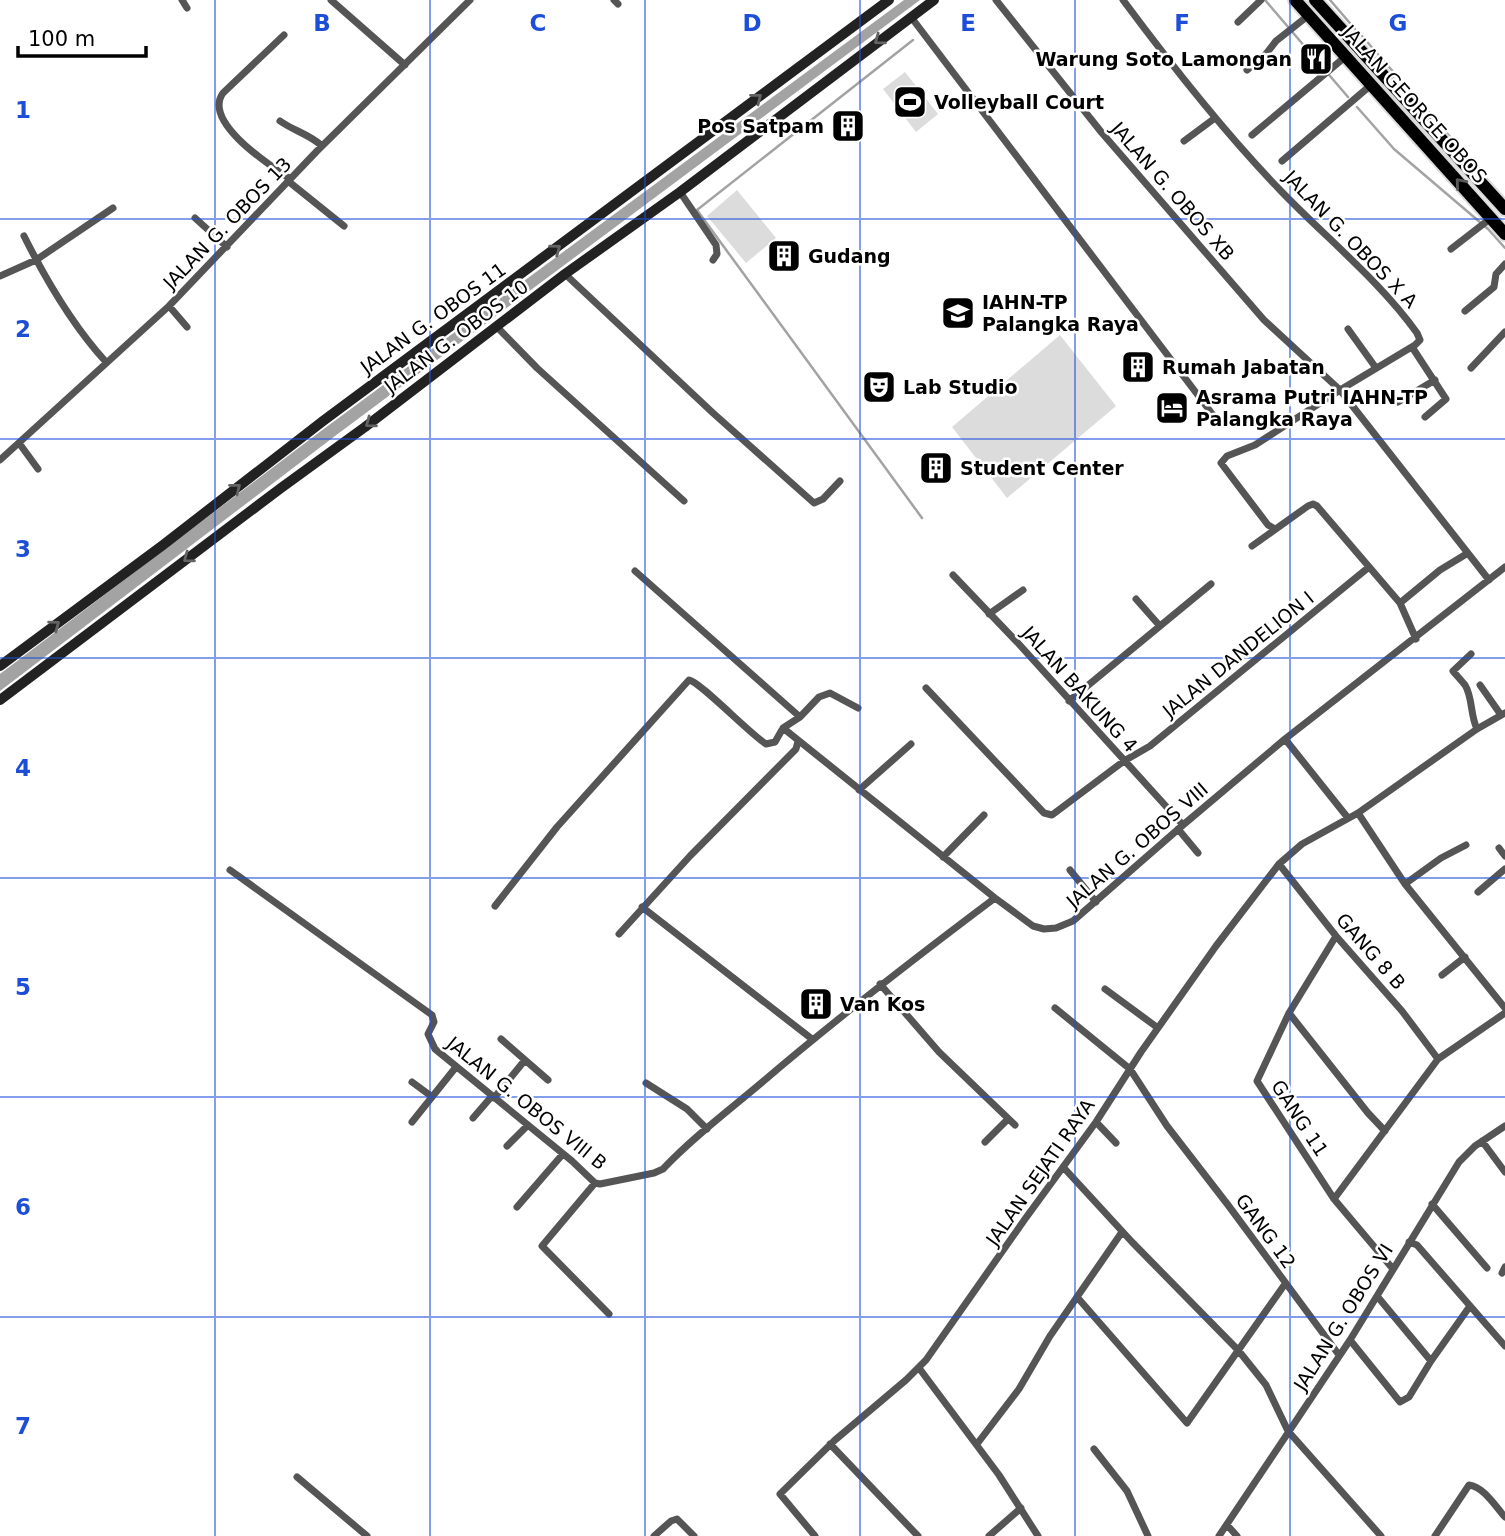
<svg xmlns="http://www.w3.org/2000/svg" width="1505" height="1536" viewBox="0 0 1505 1536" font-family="'DejaVu Sans',sans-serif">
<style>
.green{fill:#dcdcdc}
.water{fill:#a3a3a3}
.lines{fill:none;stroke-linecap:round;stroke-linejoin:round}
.stream{stroke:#a3a3a3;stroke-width:2.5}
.primary-casing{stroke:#dbdbdb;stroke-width:16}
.street{stroke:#555;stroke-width:7}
.secondary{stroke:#222;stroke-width:10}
.primary{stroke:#000;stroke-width:12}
.oneway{stroke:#646464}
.oneway2{stroke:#595959}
.grid{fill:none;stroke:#1d4ed8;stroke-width:2;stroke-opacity:0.55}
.labels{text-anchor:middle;stroke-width:5;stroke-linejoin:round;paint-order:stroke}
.poi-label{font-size:19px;font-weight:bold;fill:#000;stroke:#fff;text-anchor:start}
.street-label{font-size:19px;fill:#000;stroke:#fff}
.grid-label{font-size:23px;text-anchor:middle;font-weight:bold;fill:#1d4ed8;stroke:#fff;stroke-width:5;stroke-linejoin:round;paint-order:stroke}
</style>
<rect width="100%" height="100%" fill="#fff"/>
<!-- green -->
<path class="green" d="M905 72 938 114 916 132 883 89Z
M737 190 776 238 746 263 707 216Z
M1060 335 1116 406 1007 498 952 427Z"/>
<!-- water -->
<path class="water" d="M904 0H920L335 436 0 691V674L321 431Z"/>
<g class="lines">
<!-- stream -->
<path class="stream" d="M1265 0 1348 97
M1330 0 1355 29
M1362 36 1452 139
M913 40 697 210 922 518
M1357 107 1394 149 1488 229 1505 248
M1461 150 1496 190"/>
<defs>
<path id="primary" d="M1295 0 1505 234
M1315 0 1505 209"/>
</defs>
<!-- primary casing -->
<use href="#primary" class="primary-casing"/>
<!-- street -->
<path class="street" d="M182 0 187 8
M331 0 405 65
M614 0 618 4
M996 0 1102 133 1264 320 1340 390 1255 445 1227 456 1221 463 1268 525 1275 529
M1123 0C1172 66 1223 131 1280 190 1325 237 1379 280 1417 333L1420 340 1415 345 1340 390 1489 580
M911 17 1213 415
M1238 22 1261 0
M284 35 223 93C202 122 271 166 290 179
M1247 70 1266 54 1276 41 1309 15
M280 121C294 131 309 134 322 146
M1252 135 1345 57
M1184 141 1215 118
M1282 161 1371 85
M288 181 344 226
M680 192 716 245 717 254 713 260
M195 218 227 247
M24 236C46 280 73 326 106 362
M1451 249 1491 218
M565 274 713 413 814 503 823 499 840 481
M0 276 36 260 113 208
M169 306 187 327
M1465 311 1494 287 1496 274 1505 264
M497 327 537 368 684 501
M1348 329 1376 368
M1412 347 1446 399 1425 417
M1471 368 1505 332
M1398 402 1435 380
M19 443 38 469
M0 460 169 306 317 151 470 0
M1252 546 1308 506 1313 504 1317 506 1400 603 1416 639
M635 571 800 717
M953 575 1017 642 1183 825
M1136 599 1159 625
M1400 603 1440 570 1468 553
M989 614 1023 590
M1471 654 1453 671C1457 676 1461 680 1465 685 1473 698 1470 715 1477 729
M1480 685 1501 715
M926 688 1044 813 1052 815 1124 761 1150 746 1369 567
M1069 701 1211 584
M783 728 995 898 1033 926 1044 929 1056 928 1073 921 1183 825 1285 739 1505 567
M1285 739 1348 818
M859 790 911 744
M1358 813 1405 884 1505 1008
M1178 829 1198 853
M1499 848 1505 856
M943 857 984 815
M1279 864 1336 936 1402 1011 1438 1059
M230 870 432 1015 434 1022 428 1034 435 1049 572 1161 595 1183 600 1184 654 1173 663 1169C692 1138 728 1111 760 1084 836 1019 915 958 995 898
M1070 870 1096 902
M1405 884 1441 858 1466 845
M1478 892 1505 869
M495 906 557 827 689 680C699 681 750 734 766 744L775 742 783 728 800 717 819 697 830 693 858 708
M642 907 812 1039
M619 934 690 856 796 749 798 741
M1336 936 1289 1013 1257 1081 1334 1199 1393 1269
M1442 975 1465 957
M880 984 939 1052 1015 1125
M1105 989 1158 1028
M1055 1008 1130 1069 1167 1126 1228 1205 1339 1355
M1289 1013 1368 1113 1385 1131
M501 1039 548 1080
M412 1082 431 1096
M646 1083 687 1109 707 1129
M494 1098 525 1060
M473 1118 492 1096
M412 1122 456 1067
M1096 1122 1116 1143
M1482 1141 1505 1172
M985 1142 1008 1119
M507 1146 528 1125
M1064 1168 1132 1242 1238 1350 1266 1385 1288 1431 1381 1536
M595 1183 542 1246 609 1314
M1334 1199 1438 1059 1505 1013
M1432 1204 1487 1268
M517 1207 562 1155
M1409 1242 1417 1245 1505 1346
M1502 1273 1505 1267
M1377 1296 1431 1361
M1077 1297 1187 1423 1285 1284
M1350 1340 1400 1402 1409 1397 1431 1361 1470 1306
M919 1368 999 1475 1038 1536
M830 1444 918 1536
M977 1444 1019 1389 1050 1336 1122 1232
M1094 1449 1127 1491 1148 1536
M297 1477 367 1536
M1227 1525 1237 1536
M654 1536 671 1521 677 1519 694 1536
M815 1536 780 1494 835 1440 906 1380 926 1360 1025 1219 1096 1122 1141 1052 1216 946 1279 864 1302 844 1358 813 1477 729 1505 713
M989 1536 1021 1508
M1219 1536 1350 1340 1459 1162 1475 1146 1505 1126
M1435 1536 1469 1485C1484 1487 1495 1506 1505 1517"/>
<!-- secondary -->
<path class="secondary" d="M0 666 163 545 323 421 889 0
M0 700 281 488 365 427 565 274 680 192 934 0"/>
<!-- primary -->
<use href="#primary" class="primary"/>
</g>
<!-- one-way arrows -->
<defs><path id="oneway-chevron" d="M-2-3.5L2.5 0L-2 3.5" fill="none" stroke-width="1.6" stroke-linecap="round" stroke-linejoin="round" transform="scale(1.75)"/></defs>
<g class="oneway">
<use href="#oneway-chevron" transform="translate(879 40) rotate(144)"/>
<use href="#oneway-chevron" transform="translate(757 98) rotate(-38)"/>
<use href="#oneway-chevron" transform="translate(556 249) rotate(-36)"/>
<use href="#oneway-chevron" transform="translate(370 423) rotate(143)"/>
<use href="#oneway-chevron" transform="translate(236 488) rotate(-38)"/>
<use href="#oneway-chevron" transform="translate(188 558) rotate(143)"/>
<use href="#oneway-chevron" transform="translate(55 625) rotate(-36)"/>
</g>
<use class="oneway2" href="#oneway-chevron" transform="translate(1460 183) rotate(-131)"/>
<!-- grid -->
<path class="grid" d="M215 0V1536M430 0V1536M645 0V1536M860 0V1536M1075 0V1536M1290 0V1536M0 219H1505M0 439H1505M0 658H1505M0 878H1505M0 1097H1505M0 1317H1505"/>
<!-- icons -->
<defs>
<symbol id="restaurant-square" viewBox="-11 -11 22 22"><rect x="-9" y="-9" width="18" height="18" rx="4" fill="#000" stroke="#fff"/><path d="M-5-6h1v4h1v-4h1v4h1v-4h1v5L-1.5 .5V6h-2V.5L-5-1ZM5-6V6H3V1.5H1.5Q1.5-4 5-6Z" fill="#fff"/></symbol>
<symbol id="stadium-square" viewBox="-11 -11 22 22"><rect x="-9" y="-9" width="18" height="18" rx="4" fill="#000" stroke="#fff"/><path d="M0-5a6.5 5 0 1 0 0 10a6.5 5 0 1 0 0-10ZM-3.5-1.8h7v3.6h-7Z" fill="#fff"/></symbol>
<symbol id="building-square" viewBox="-11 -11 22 22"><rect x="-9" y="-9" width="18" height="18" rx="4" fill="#000" stroke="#fff"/><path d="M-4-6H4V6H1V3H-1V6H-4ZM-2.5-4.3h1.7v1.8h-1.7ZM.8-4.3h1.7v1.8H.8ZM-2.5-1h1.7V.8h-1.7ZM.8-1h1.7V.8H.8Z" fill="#fff"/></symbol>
<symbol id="university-square" viewBox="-11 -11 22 22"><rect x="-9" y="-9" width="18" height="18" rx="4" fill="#000" stroke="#fff"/><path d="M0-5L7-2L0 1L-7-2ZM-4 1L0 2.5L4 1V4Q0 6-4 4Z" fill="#fff"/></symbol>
<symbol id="theatre-square" viewBox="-11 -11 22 22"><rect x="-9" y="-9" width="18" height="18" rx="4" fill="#000" stroke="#fff"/><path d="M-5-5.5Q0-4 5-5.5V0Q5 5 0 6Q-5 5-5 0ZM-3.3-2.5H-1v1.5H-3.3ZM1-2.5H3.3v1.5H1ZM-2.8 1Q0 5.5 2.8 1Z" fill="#fff"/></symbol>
<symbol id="hotel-square" viewBox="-11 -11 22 22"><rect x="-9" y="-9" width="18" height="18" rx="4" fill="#000" stroke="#fff"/><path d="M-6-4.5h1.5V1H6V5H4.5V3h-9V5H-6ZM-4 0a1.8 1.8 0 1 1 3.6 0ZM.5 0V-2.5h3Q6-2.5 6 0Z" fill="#fff"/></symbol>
</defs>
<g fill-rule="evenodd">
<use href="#restaurant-square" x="1297" y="40" width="38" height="38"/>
<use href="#stadium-square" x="891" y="83" width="38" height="38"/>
<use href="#building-square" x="829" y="107" width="38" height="38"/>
<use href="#building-square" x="765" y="237" width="38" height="38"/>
<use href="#university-square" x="939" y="294" width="38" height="38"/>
<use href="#building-square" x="1119" y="348" width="38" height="38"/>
<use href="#theatre-square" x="860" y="368" width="38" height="38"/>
<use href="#hotel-square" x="1153" y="389" width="38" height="38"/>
<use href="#building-square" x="917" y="449" width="38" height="38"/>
<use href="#building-square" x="797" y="985" width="38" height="38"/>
</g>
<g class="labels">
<!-- poi labels -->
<g class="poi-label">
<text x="1292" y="66" text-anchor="end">Warung Soto Lamongan</text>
<text x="934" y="109">Volleyball Court</text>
<text x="824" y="133" text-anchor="end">Pos Satpam</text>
<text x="808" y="263">Gudang</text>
<text x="982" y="309">IAHN-TP<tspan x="982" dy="22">Palangka Raya</tspan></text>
<text x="1162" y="374">Rumah Jabatan</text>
<text x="903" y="394">Lab Studio</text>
<text x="1196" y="404">Asrama Putri IAHN-TP<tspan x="1196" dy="22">Palangka Raya</tspan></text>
<text x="960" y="475">Student Center</text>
<text x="840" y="1011">Van Kos</text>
</g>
<!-- street labels -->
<g class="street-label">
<text transform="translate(1415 104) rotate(48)" y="7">JALAN GEORGE OBOS</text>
<text transform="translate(1173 191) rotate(49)" y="7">JALAN G. OBOS XB</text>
<text transform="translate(227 223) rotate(-46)" y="7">JALAN G. OBOS 13</text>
<text transform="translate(1351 239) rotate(46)" y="7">JALAN G. OBOS X A</text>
<text transform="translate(433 318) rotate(-36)" y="7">JALAN G. OBOS 11</text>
<text transform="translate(456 336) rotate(-37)" y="7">JALAN G. OBOS 10</text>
<text transform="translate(1238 654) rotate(-39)" y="7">JALAN DANDELION I</text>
<text transform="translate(1080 689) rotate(48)" y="7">JALAN BAKUNG 4</text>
<text transform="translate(1137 845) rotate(-41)" y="7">JALAN G. OBOS VIII</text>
<text transform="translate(1371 951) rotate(49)" y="7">GANG 8 B</text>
<text transform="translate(527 1103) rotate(39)" y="7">JALAN G. OBOS VIII B</text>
<text transform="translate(1300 1118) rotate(57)" y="7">GANG 11</text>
<text transform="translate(1040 1172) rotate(-55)" y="7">JALAN SEJATI RAYA</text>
<text transform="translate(1266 1231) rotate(54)" y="7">GANG 12</text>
<text transform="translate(1343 1317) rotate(-58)" y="7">JALAN G. OBOS VI</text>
</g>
</g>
<g class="grid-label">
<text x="322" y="31">B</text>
<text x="538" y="31">C</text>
<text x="752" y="31">D</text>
<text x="968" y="31">E</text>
<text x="1182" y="31">F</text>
<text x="1398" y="31">G</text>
<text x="23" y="118">1</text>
<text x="23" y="337">2</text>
<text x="23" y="557">3</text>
<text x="23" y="776">4</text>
<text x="23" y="995">5</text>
<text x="23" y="1215">6</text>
<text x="23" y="1434">7</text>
</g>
<!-- scale -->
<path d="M18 46v10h128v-10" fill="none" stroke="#000000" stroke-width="3.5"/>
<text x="28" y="46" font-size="21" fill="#000000" stroke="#ffffff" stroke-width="5" paint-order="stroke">100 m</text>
</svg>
